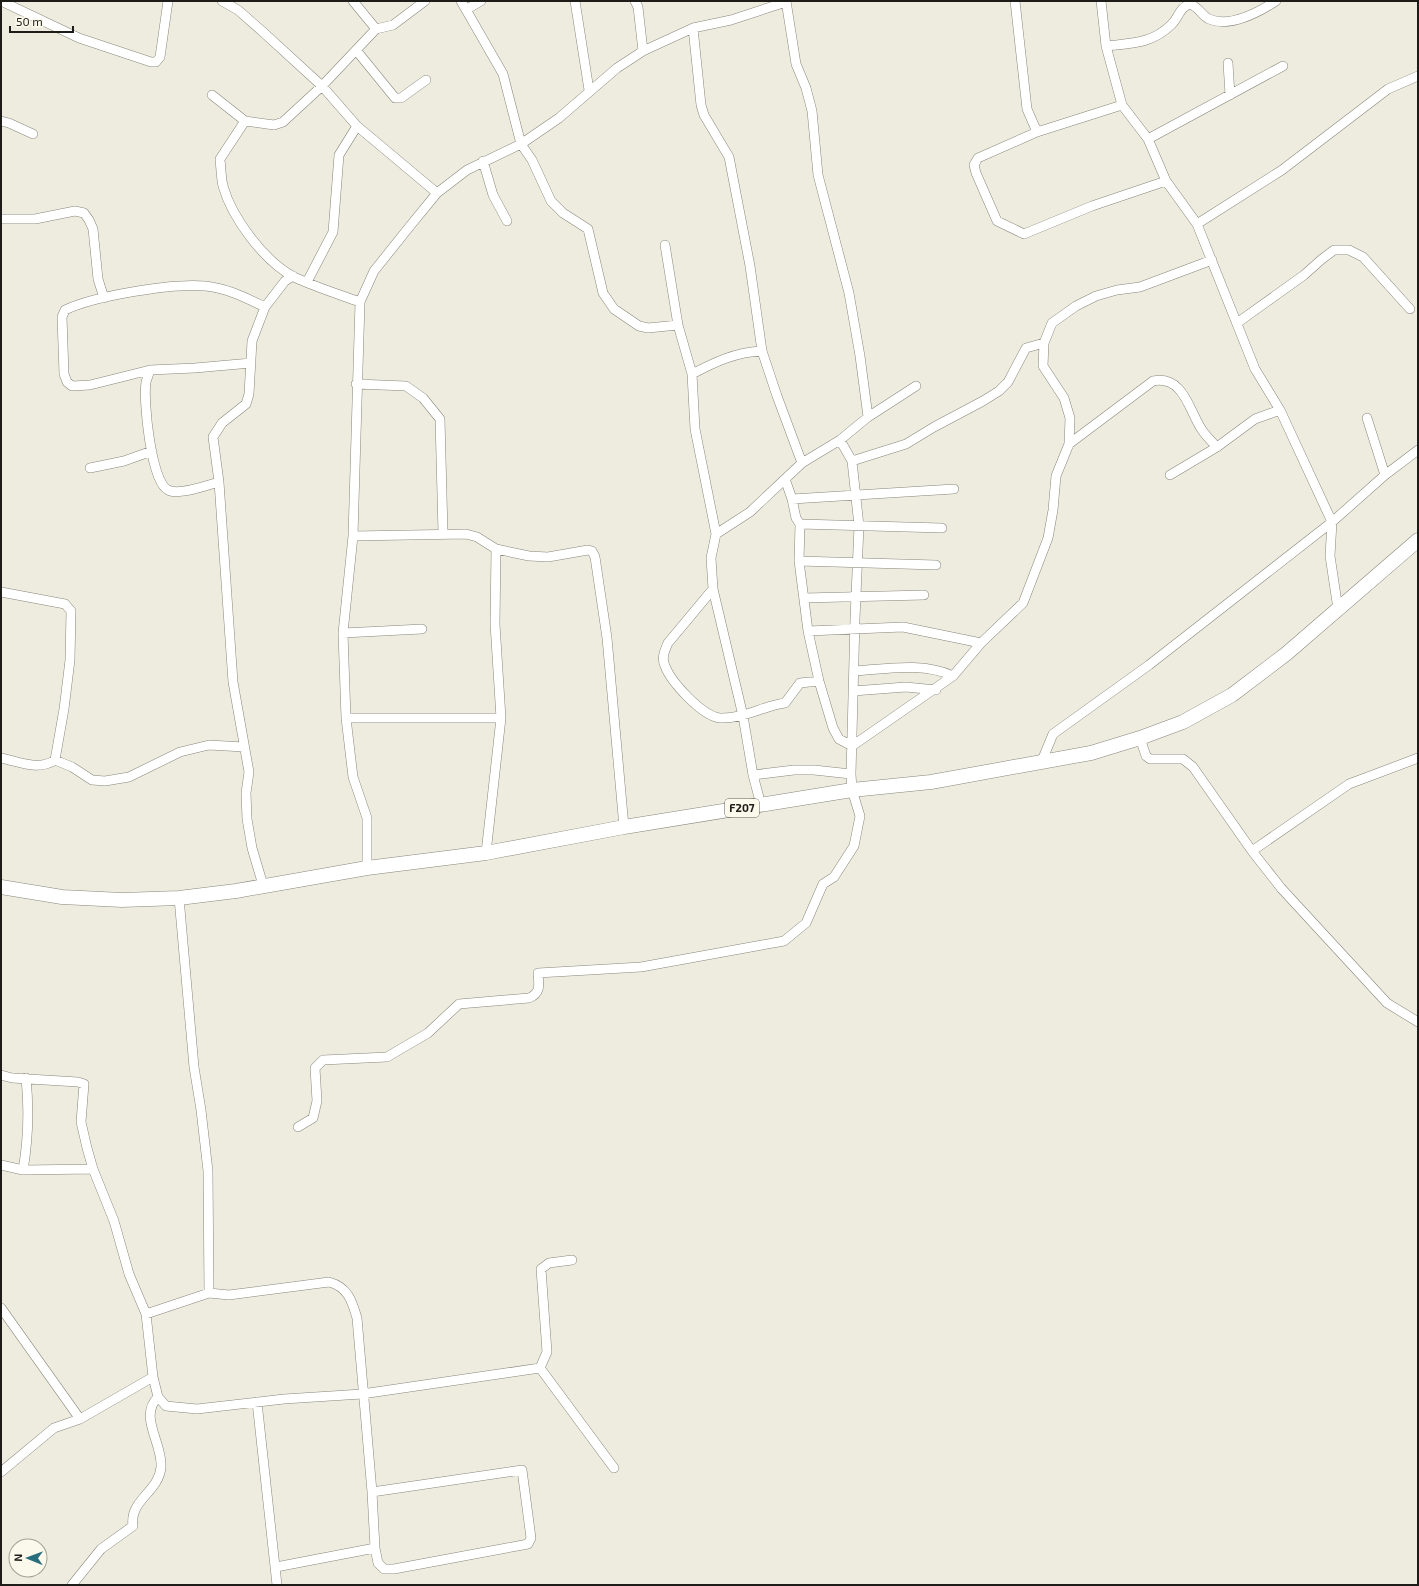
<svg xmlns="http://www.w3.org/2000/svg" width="1419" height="1586" viewBox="0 0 1419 1586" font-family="'Exo 2',sans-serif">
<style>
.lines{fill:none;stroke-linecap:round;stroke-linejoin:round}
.minor-casing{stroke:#88867a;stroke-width:10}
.primary-casing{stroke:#88867a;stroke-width:15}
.minor{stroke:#fff;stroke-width:9}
.primary{stroke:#fff;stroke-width:14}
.labels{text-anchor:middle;stroke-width:3;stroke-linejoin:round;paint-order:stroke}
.shield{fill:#fbf9ec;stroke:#605e58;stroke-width:1}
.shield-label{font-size:11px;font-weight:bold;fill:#1d1c18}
</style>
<rect width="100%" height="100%" fill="#eeecdf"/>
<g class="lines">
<defs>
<path id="minor" d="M1 1 79 38 151 62H156L160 57 168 1
M222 1 238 10 263 32 322 86 357 126 437 193
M353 1 376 29
M461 1 503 74 521 144 532 160 551 201 563 213 588 229 603 293 614 309 639 326 648 328 678 325
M575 1 589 90
M635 1 638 7 643 51
M786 1 796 64 806 88 812 111 818 175 849 293 860 356 868 417
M1015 1 1027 109 1037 132
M1101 1 1106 46 1122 105 1148 139 1166 181 1197 224 1255 369 1280 410 1332 522 1330 556 1338 609
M467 9 481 1
M693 28 701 105 704 115 729 157 750 266 762 351 777 396 802 463
M1106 46C1132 43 1152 44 1172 24 1179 17 1179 8 1190 4 1199 7 1202 16 1209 19 1230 28 1259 12 1276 1
M356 50 395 98H401L426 80
M1228 63 1230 95
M212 95 245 121 274 125 283 122 322 86 376 29 393 25 425 1
M1122 105 1037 132 978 158 974 165 976 173 997 221 1024 234 1092 206 1166 181
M1 121 9 123 33 134
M245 121 220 159C221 168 221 178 223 186 232 218 264 261 294 277 315 287 338 294 360 302
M1148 139 1283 66
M483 161 493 195 507 221
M1 219H35L75 211 84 213 89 220 93 229 98 279 104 298
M1197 224 1282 170 1388 89 1418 76
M665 245 678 325 692 374 695 429 716 534 711 558 713 589 743 716 753 775 761 805
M307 282 333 232 339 155 357 126
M1237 323 1304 275 1322 259 1334 250H1349L1363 257 1410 309
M251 363 195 368 150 370 90 385 72 386 67 382 64 374 62 317 65 310C94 296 172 283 205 286 227 288 246 298 265 307
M150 370C149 374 147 378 146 382 143 400 151 482 168 490 179 496 207 485 219 482
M692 374C715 362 736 352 762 351
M356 384 406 386 423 398 440 419 443 533
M1367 418 1385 475
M1069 444 1153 381C1184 375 1189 411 1202 430 1206 436 1212 442 1217 447
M852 461 906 444 934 427 983 401 999 391 1008 382 1026 348 1044 343
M90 468 124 461 152 451
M1170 475 1217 447 1255 419 1280 410
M785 479 792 499 796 518 800 524 799 561 808 631 819 681 833 728 839 739 852 746 953 676 981 643 1023 603 1048 538 1053 510 1056 476 1069 444 1070 418 1064 398 1043 366 1044 343 1052 323 1076 306 1096 296 1117 290 1140 287 1212 260
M792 499 954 489
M800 524 942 528
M716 534 750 512 802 463 840 440 868 417 916 386
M353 536 466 534 477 537 496 549 529 556 548 557 588 550 592 551 595 557 607 638 624 827
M799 561 936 565
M713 589 668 643C665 650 661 658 665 666 671 682 702 716 720 718 743 719 763 706 785 703L800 683 819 681
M1 592 65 604 71 611 70 660 64 709 55 760
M804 598 924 595
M808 631 903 627 981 643
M343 633 422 629
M854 671C886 669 923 662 953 676
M853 691 906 687 936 690
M346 718H501
M1140 738 1146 756 1150 759H1183L1193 767 1252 851 1281 888 1387 1003 1418 1022
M1 758C20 762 39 771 55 760L72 767 92 780 105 781 129 777 180 752 209 745 244 747
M1041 763 1053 734 1149 665 1332 522 1385 475 1418 450
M753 775 794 770H814L851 774
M1252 851 1349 784 1418 758
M486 853 501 718 495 624 496 549
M367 868V818L353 777 346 718 343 633 353 536 360 302 374 271 410 226 437 193 467 170 521 144 559 118 617 68 643 51 693 28 731 20 786 2
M263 885 252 848 247 819 246 793 249 772 233 682 219 482 213 437 222 423 246 404 249 394 252 341 265 307 285 281 293 276
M179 898 194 1067 201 1110 208 1171 209 1293
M1 1075 12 1078 78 1082 84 1084 81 1122 87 1148 93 1169 114 1221 129 1274 146 1314 153 1377 158 1397 166 1406 197 1409 284 1399 362 1394 540 1368
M298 1127 313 1118 317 1101 315 1068 323 1060 387 1057 428 1033 459 1004 529 998C541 993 539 985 538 973L641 967 784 941 806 923 823 884 834 877 854 846 860 816 852 790 851 774 855 619 859 526 852 461 840 440
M1 1165 23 1170 93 1169
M23 1170C28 1141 29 1107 26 1078
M1 1308 80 1419
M146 1314 209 1293 229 1295 329 1282C348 1287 352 1301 357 1318L372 1492 375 1548 378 1563 384 1569H394L528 1544 531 1538 522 1470 372 1492
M540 1368 547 1352 541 1269 549 1263 572 1260
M540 1368 614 1468
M257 1402 277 1585
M1 1472 54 1428 80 1419 153 1377
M276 1567 375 1548
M72 1585 101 1549 133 1526C129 1500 159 1492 161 1467 163 1444 138 1416 158 1397"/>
<path id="primary" d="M1 887 62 897 122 900 179 898 236 891 367 868 486 853 624 827 852 790 931 782 1091 753 1140 738 1183 722 1232 695 1286 654 1418 540"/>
</defs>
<!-- minor casing -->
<use href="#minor" class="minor-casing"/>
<!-- primary casing -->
<use href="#primary" class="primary-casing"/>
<!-- minor -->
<use href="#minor" class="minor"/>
<!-- primary -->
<use href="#primary" class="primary"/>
</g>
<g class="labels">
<!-- shield labels -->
<rect class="shield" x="725" y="799" width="34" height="18" rx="3"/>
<g class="shield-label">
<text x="742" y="812">F207</text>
</g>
</g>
<!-- border -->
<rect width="1419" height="1586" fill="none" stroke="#1d1c18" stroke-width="4"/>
<!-- north arrow -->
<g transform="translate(28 1558) rotate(271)"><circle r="19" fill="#fbf9ec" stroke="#a2a197"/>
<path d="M0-3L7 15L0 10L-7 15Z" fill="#286e7d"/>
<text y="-6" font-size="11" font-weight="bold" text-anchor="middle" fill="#1d1c18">N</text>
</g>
<!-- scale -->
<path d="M10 26v6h63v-6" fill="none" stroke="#1d1c18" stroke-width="2"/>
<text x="16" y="26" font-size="12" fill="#1d1c18" stroke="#fbf9ec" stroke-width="3" paint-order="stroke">50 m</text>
</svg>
